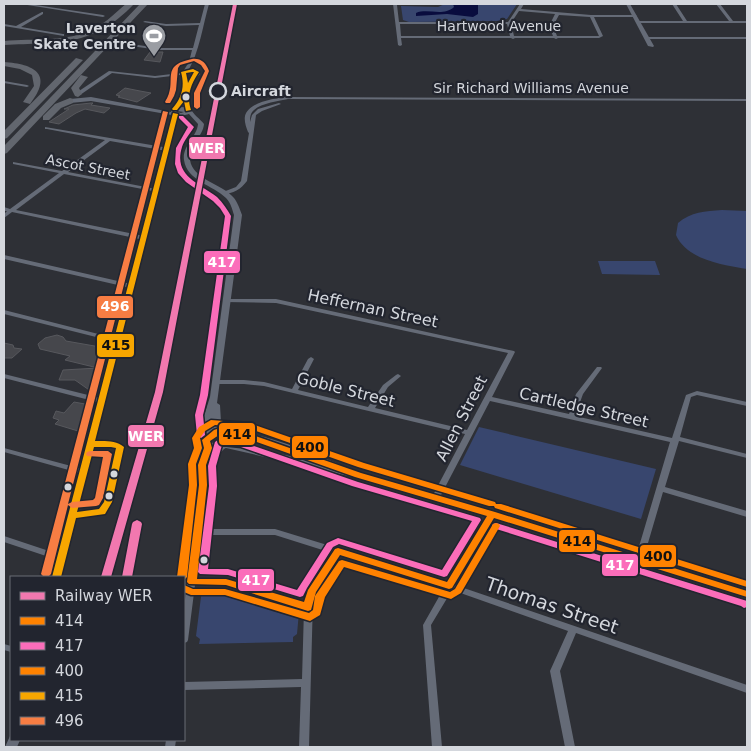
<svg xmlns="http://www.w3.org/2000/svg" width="751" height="751" viewBox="0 0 751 751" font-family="'DejaVu Sans',sans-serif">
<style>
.green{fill:#38466e}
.water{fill:#090c3e}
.building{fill:#46474c;stroke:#57585d}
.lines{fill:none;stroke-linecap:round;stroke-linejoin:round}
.minor{fill:#656b77;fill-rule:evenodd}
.tertiary{fill:#656b77;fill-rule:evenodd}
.motorway{fill:#62666e;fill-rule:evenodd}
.bus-1-casing{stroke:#22252f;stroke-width:3}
.bus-2-casing{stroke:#22252f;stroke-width:3}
.bus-3-casing{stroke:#22252f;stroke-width:3}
.bus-4-casing{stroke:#22252f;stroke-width:3}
.bus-5-casing{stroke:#22252f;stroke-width:3}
.bus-1{fill:#ff8200;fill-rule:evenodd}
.bus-2{fill:#fb6dba;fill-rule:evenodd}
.bus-3{fill:#ff8200;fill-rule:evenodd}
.bus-4{fill:#f7a600;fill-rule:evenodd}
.bus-5{fill:#f77d43;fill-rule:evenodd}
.rail-1-casing{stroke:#22252f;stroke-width:3}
.rail-1{fill:#f178af;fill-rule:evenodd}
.stop-dot{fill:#22252f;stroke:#d4d7dd;stroke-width:2.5}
.bus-dot{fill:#d4d7dd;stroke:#22252f;stroke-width:2}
.labels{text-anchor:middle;stroke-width:4.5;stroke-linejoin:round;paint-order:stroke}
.far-street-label{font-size:14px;fill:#d4d7dd;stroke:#22252f}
.far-poi-label{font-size:14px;font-weight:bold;fill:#d4d7dd;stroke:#22252f;text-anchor:end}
.far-stop-label{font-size:14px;font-weight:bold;fill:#d4d7dd;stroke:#22252f;text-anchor:start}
.street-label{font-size:16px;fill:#d4d7dd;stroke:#22252f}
.near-street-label{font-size:19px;fill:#d4d7dd;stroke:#22252f}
.line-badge{stroke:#22252f;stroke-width:2}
.badge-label{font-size:14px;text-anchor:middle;font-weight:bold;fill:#fff}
.pale-badge-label{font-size:14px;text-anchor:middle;font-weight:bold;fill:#111}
</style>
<rect width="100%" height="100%" fill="#2e3036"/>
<!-- green -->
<path class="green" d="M445 4H517L507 19 497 21 409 22 403 20 401 6 438 7Z
M722 210 747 211V269C723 265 687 260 676 235L678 223C691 212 705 211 722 210Z
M598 261H655L660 275 602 274Z
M479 427 656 469 641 519 460 465Z
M226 588 299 612 297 634 293 637V642L199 644 200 639 196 636 202 589Z"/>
<!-- water -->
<path class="water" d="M453 4H478V14L473 17 447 14 416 16V13C428 8 443 17 454 7Z"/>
<!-- building -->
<path class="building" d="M150 52H163L160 62 144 60Z
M125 88 140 91 151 93 137 102 118 97 120 96 116 95Z
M91 103H93L91 105 110 108 104 113 85 109 76 113 59 124 49 122 69 109H64L73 105Z
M57 335 63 337 66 341 106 348 94 391 92 392 75 380H59L63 370 98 368 65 360 70 356 40 349 38 344 45 338Z
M4 343 13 345 14 348 22 349 12 358H4Z
M74 402 85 404 78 431 55 424 59 420 53 418 56 411 64 413Z"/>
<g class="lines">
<!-- minor -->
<path class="minor" d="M21 4H29L103 15 105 16 103 17Z
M205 4H209C203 25 199 53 188 71L184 70 189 62 192 50H159L124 45 122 44 124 43 159 48H193L199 25 166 26 143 22 145 21 166 24 200 23Z
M393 4H437L435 5H397L399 22H508L520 4H524L521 9 591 15H635L637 16 635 17H594L603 36 599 38H558L556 39 554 38H515L513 39 511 38H401L402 45 400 46 398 45ZM519 11 555 14 549 26 553 36H514L511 23ZM559 15 590 17 599 36H557L553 26ZM400 24H507L510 36H401Z
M672 4H676L687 21H729L716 4H720L733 21H747V23H638L636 22 638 21H683Z
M42 12H43V14L21 27 63 34H64V36L4 26V24L16 26Z
M646 37H747V39H646Z
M109 71 155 76 180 73 182 74 180 75 155 78 112 73 80 95H76V93Z
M4 81 27 85 29 86 27 87 4 83Z
M288 97 747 99V101L288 99C278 101 255 104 251 114 250 117 250 119 250 122L252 115 258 109 279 103 281 104 262 111 256 115 247 181C241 189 233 194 223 194V192L236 187 241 181 249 133 248 132C246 127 244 121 245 116 248 102 276 98 288 97Z
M45 127 169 148 170 149 167 151 110 141 68 172 156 189 158 190V192L64 174 16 210 144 236 147 238 146 239 144 240 12 212 4 218V214L7 211H4V207L10 209 59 173 13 164V162L62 171 105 140 47 129H45Z
M4 255 131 284 134 286 131 288 4 259Z
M227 299H276L514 351 515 352 492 397 569 414 576 394 597 367H601L602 368 583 394 575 416 672 438 686 395 697 391 747 402V406L697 395 691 397 680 437 747 454V458L679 441 665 487 747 511V517L663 492 643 560 642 562 639 563 636 562 635 560 670 442 490 401 440 497 439 499H433L432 497 465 434 264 386 244 384H216L213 382 216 380H244L264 382 292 389 308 359 311 357 314 359 298 390 368 407 383 385 396 375 398 374 401 376 388 387 375 408 467 430 508 353 276 303 225 302 224 301Z
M4 310 118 339 119 340 116 342 4 314Z
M4 374 104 399 105 401 101 403 4 378Z
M204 443H207C214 444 211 451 209 456L218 446H221L225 448 214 459 207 482 202 529H275L448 582 489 512H495L496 514 455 585 747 685V693L576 633 560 671 575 747H565L550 671 568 631 452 590 431 625 442 747H432L423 625 444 588 340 555 315 593 313 599 309 747H299L301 687 184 690V682L302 679 304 609 226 585H195L188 640 187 642 184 643V608L199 485 198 465 204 448 203 445ZM202 535H275L332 553 307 592 305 603 226 579H196Z
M4 448 86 470 87 472 86 474H83L4 452Z
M4 536 52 552 62 551 65 552 66 554 65 556 52 558 4 542Z
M4 644 11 646V652L4 650Z
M166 740H176L175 747H165Z"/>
<!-- tertiary -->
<path class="tertiary" d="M626 4H630L654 46 653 47 648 46Z
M196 69 198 70 200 74C192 82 184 97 190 108 193 114 200 119 204 124 203 137 188 146 190 160 193 179 219 183 231 195 237 200 239 207 242 215L217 403 220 405 221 422 225 431C261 431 306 451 339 464L341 466 340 468 440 495 747 590V598L432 499 357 478 226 448C217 451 208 451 201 444L202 438 207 435 204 416 210 397 234 215C232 209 231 203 226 198 213 185 187 181 184 160 182 146 197 137 198 124L189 114 177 117 61 577H51L172 115 91 101 70 103 67 101 70 99 91 97 171 112 173 108 184 107C181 95 185 83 194 74L187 73 184 76 182 75 181 72 184 70ZM177 111 184 112 181 113 176 112ZM218 437H223L225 438 222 443 217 445 211 442V440ZM234 437 266 444 320 463 232 443Z
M10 736H11V740H20L17 747H5Z"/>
<!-- motorway -->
<path class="motorway" d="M126 4H134C92 48 58 42 4 45V41C34 38 68 43 95 28 107 22 116 12 126 4Z
M140 4H148L7 153 4 154V146Z
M76 58 83 60 7 138 4 139V131Z
M4 62C34 64 54 74 30 104L23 102 34 86 32 75 20 69 4 66Z
M81 75 88 77 79 88 82 94 78 97 75 96 71 88Z
M70 98 73 99V103L61 108 49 120H43V116L55 104Z"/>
<defs>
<path id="bus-1" d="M217 429 247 433 361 473 495 512 747 591V597L494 518 452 588 449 589 340 555 316 592 311 610 308 611 226 585 189 584 187 582 199 485 198 465 204 448 202 440 214 430ZM219 435 243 437 355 477 487 516 447 582 338 548 335 549 308 590 304 602 226 579H197L207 485 206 465 212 448 210 441Z"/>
<path id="bus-2" d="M179 116H183L194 127C190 134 184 140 182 147 173 176 199 183 217 197 223 203 227 209 231 216L208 395 203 415 205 435 201 438 197 435 195 415 200 395 225 216 220 208 213 201 186 182 178 173 175 164 176 148 188 127 179 118Z
M219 439 245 443 358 482 480 518 481 520 447 576 444 577 339 544 333 547 307 588 303 596 300 597 228 575 200 574 198 572 209 486 208 466 215 442ZM222 445 241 447 352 486 472 521 442 570 338 538 327 543 297 590 228 569H208L217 486 216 466Z
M496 523 747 601V607L744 608 741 606 493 528 492 526 493 524Z"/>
<path id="bus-3" d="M211 420 249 423 364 463 495 502 496 504H501L747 581V587L495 508 494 506H489L358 467 245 427 215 425 205 431 200 438 202 448 196 464 197 485 187 577 184 580V577H177L189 485 188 464 194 448 192 438 199 427Z
M496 523 499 524 500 526 461 593 451 599 344 567 325 597 320 615 310 621 225 595H191L184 592V585L193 589H225L309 613 313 610 315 596 339 561 342 560 450 592 455 589 493 524Z"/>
<path id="bus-4" d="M193 69 199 72C191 84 186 96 191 110L186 111 184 101 177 110H173L172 109C182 98 185 86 181 72ZM192 72H194L188 83 186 73Z
M173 113 178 114 95 441C105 441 116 440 124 447L112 502 105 514 76 518 61 577H52ZM94 447H111L116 448 104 502 99 509 77 512Z"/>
<path id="bus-5" d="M192 59C201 58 206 63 209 71L200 93V107L197 109 194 107V93L205 71 201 65 194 61 180 65 178 68 176 90 174 96 170 103H166L165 102C179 81 158 66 192 59Z
M163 111 168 112 68 504 72 502 93 500 95 498 103 457 87 456 86 454 87 452 90 451H108L112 454 103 498 99 505 96 506 72 508 68 505 51 574 49 576H43L41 574Z"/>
</defs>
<!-- bus-1 casing -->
<use href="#bus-1" class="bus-1-casing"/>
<!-- bus-2 casing -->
<use href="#bus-2" class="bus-2-casing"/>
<!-- bus-3 casing -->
<use href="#bus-3" class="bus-3-casing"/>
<!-- bus-4 casing -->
<use href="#bus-4" class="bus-4-casing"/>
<!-- bus-5 casing -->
<use href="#bus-5" class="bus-5-casing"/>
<!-- bus-1 -->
<use href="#bus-1" class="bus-1"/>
<!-- bus-2 -->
<use href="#bus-2" class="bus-2"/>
<!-- bus-3 -->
<use href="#bus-3" class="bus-3"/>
<!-- bus-4 -->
<use href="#bus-4" class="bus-4"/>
<!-- bus-5 -->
<use href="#bus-5" class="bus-5"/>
<defs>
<path id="rail-1" d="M233 4H237L163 392 111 577H101L155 392Z
M137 520 141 522 142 524 132 577H122L132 524 133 522Z"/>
</defs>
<!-- rail-1 casing -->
<use href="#rail-1" class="rail-1-casing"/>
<!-- rail-1 -->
<use href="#rail-1" class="rail-1"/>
</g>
<!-- icons -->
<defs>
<symbol id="stadium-pin" viewBox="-11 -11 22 30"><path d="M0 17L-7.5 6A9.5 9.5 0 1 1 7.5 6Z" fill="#9a9da3" stroke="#22252f"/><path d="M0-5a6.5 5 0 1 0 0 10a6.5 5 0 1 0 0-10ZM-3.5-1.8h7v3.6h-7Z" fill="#fff"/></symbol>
</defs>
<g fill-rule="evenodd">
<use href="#stadium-pin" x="140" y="22" width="28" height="38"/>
</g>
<!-- markers -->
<circle class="stop-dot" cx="218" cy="91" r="8"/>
<g class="bus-dot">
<circle cx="186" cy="97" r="4.5"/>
<circle cx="114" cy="474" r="4.5"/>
<circle cx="68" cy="487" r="4.5"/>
<circle cx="109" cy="496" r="4.5"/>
<circle cx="204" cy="560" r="4.5"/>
</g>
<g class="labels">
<!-- far-street labels -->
<g class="far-street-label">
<text x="499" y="31">Hartwood Avenue</text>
<text x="531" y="93">Sir Richard Williams Avenue</text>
<text transform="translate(88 167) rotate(11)" y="5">Ascot Street</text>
</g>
<!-- far-poi labels -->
<g class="far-poi-label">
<text x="136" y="33">Laverton<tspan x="136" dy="16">Skate Centre</tspan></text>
</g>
<!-- far-stop labels -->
<g class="far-stop-label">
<text x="231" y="96">Aircraft</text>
</g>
<!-- street labels -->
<g class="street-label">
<text transform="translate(373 308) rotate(12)" y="6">Heffernan Street</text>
<text transform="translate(346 389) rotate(14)" y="6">Goble Street</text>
<text transform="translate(584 407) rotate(13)" y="6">Cartledge Street</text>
<text transform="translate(461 418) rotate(-63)" y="6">Allen Street</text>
</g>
<!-- near-street labels -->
<g class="near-street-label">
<text transform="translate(552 605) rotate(19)" y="7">Thomas Street</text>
</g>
</g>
<g class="line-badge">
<rect x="188" y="136" width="38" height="24" rx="5" fill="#f178af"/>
<rect x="203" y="250" width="38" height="24" rx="5" fill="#fb6dba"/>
<rect x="96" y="295" width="38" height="24" rx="5" fill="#f77d43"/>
<rect x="96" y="333" width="39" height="25" rx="5" fill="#f7a600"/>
<rect x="218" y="422" width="38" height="24" rx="5" fill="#ff8200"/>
<rect x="127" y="424" width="38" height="24" rx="5" fill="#f178af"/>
<rect x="291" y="435" width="38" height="24" rx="5" fill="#ff8200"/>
<rect x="558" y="529" width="38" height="24" rx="5" fill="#ff8200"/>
<rect x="639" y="544" width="38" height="24" rx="5" fill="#ff8200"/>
<rect x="601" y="553" width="38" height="24" rx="5" fill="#fb6dba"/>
<rect x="237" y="568" width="38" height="24" rx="5" fill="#fb6dba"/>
</g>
<g class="badge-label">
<text x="207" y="153">WER</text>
<text x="222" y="267">417</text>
<text x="115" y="311">496</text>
<text x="146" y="441">WER</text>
<text x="620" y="570">417</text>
<text x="256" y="585">417</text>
</g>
<g class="pale-badge-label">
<text x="116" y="350">415</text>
<text x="237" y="439">414</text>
<text x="310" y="452">400</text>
<text x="577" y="546">414</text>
<text x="658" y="561">400</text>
</g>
<!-- border -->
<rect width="751" height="751" fill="none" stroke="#d4d7dd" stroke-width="10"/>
<!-- legend -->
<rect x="10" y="576" width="175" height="165" fill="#22252f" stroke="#696c75"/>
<rect x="20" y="592" width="25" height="8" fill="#f178af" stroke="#696c75"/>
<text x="55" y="601" font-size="15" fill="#d4d7dd">Railway WER</text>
<rect x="20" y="617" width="25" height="8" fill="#ff8200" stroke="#696c75"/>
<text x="55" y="626" font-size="15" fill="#d4d7dd">414</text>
<rect x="20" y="642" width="25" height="8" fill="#fb6dba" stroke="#696c75"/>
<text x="55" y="651" font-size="15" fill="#d4d7dd">417</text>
<rect x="20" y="667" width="25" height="8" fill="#ff8200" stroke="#696c75"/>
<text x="55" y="676" font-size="15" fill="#d4d7dd">400</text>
<rect x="20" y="692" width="25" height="8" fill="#f7a600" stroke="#696c75"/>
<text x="55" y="701" font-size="15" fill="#d4d7dd">415</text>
<rect x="20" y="717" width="25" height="8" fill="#f77d43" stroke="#696c75"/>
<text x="55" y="726" font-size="15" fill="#d4d7dd">496</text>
</svg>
